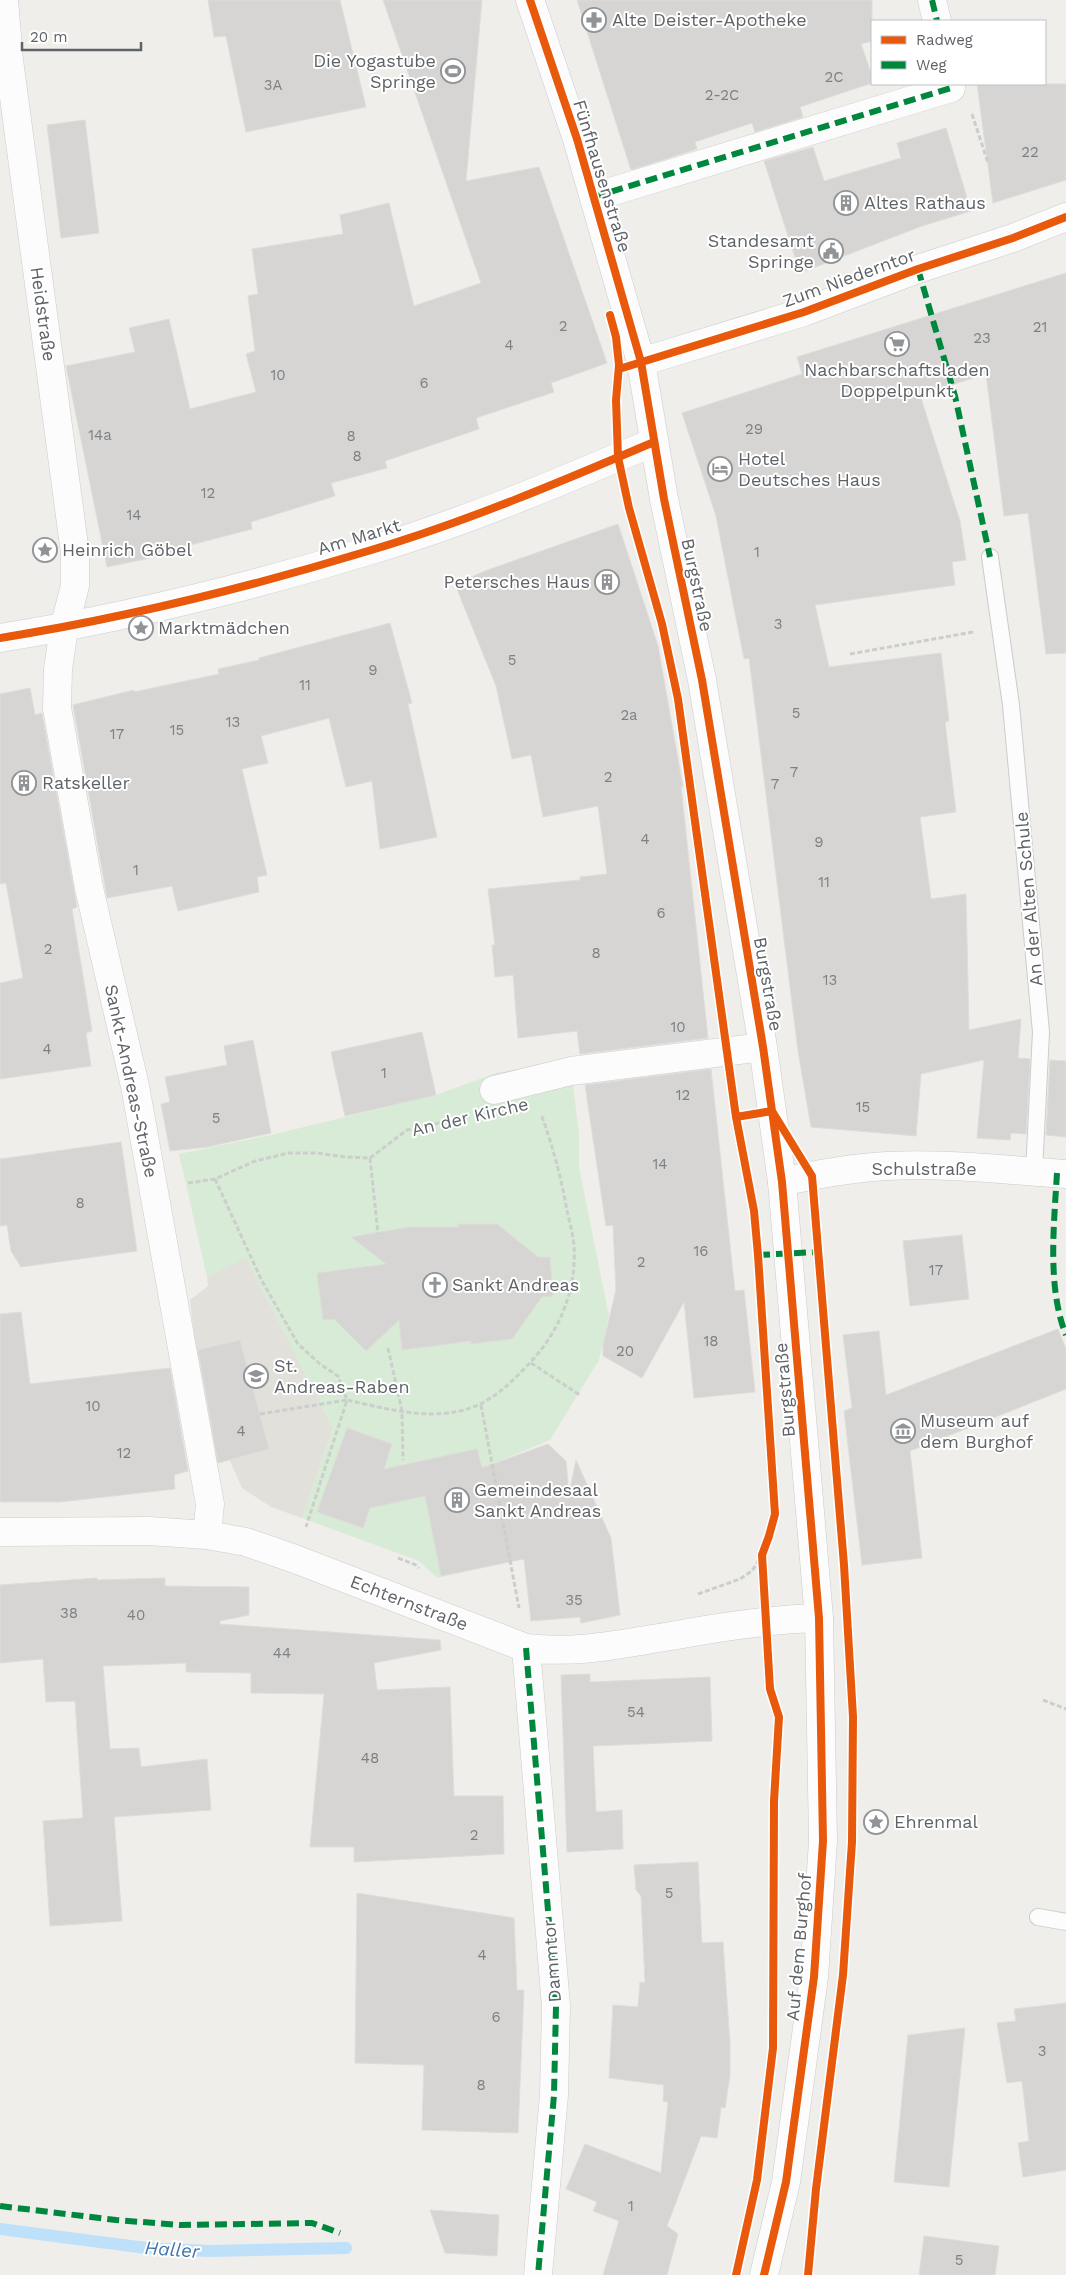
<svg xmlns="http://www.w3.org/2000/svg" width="1066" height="2275" viewBox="0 0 1066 2275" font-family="'Work Sans',sans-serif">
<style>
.education{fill:#e2e0da}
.green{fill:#d8ebd6}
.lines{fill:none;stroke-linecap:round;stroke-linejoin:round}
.stream{stroke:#bfe0f9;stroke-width:12}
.building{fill:#d6d5d3;stroke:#deddd9}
.lane-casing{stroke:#cbcccc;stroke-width:18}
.street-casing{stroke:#cbcccc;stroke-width:29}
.secondary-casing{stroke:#cacacb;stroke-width:29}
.path{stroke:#cacfcc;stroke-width:3;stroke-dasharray:5 2.5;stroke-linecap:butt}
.lane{stroke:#fdfcfc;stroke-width:16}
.street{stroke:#fdfcfc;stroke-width:28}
.secondary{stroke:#fdfcfc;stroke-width:28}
.quiet{stroke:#00873e;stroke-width:6;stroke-dasharray:12 6;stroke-linecap:butt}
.cycleway-casing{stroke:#fff;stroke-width:11}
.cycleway{stroke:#e8590c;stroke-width:8}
.labels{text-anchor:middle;stroke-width:4;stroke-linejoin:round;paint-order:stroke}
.number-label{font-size:15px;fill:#7e8184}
.poi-label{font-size:18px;fill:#5f6368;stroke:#fff;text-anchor:start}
.street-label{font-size:18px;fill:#5f6368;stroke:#fff}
.water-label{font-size:19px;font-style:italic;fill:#4174aa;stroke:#fff}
</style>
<rect width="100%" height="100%" fill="#efeeea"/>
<!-- education -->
<path class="education" d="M246 1257 333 1428 302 1518 271 1507 242 1488 230 1461 214 1401 196 1350 190 1300 208 1286 207 1277Z"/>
<!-- green -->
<path class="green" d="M570 1061 579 1134V1167L609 1316 599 1360 550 1440 495 1463 518 1560 437 1578 419 1561 302 1518 333 1428 246 1258 207 1277 179 1154 271 1135 436 1095 496 1073Z"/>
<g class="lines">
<!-- stream -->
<path class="stream" d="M0 2229 146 2248 210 2251 346 2248"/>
</g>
<!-- building -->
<path class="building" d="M208 0H340L366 107 246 132 226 36 214 37Z
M383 0H482L466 181 539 167 607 363 551 383 554 392 476 418 479 429 385 461 387 468 331 483 335 496 251 522 252 529 179 548V552L107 567 66 366 135 352 129 328 169 319 190 409 256 392 246 354 255 351 248 296 258 294 252 249 343 234 340 215 389 203 414 306 481 283Z
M577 0H872V41L861 44 872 76V83L800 107 803 117 755 132 752 123 695 142 697 149 631 170Z
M977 84H1066V180L993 203Z
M85 120 99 233 61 238 47 125Z
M946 128 971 211 922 226 800 273 764 161 813 147 824 181 901 158 897 143Z
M1066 273V653L1046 654 1028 513 1004 516 986 374 920 395 960 521 966 560 952 562 955 585 815 605 829 667 941 653 949 721 945 722 956 812 920 817 931 899 966 894 969 1030 1021 1019 1018 1058 1030 1059 1026 1134 1011 1133 1010 1140 977 1138 984 1060 921 1074 916 1136 811 1127 798 1051 749 658 744 659 716 516 682 413 802 374 797 357Z
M618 524 658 646 683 787 681 786 708 1038 580 1054 577 1031 518 1038 513 975 495 977 492 945H495L488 889 580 880V877L607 874 598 806 543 817 531 755 512 759 496 686 455 584 485 571Z
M390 623 412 703 408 704 437 837 380 849 372 781 346 787 329 718 261 736 268 763 242 769 267 875 257 877 259 892 178 911 172 886 107 898 73 705 134 690V692L219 674 218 669 259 660V658Z
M30 688 35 715 42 713 77 907 72 909 92 1031 86 1033 91 1066 0 1079V983L23 978 6 883 0 884V694Z
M422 1032 436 1095 345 1116 331 1052Z
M253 1040 271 1133 207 1147 170 1151 161 1104 170 1102 165 1077 227 1065 224 1046Z
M1050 1060 1066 1061V1137L1046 1135Z
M711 1069 735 1291 744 1290 755 1392 694 1398 684 1302 642 1378 603 1356V1345L616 1290 613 1225 606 1226 585 1085Z
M121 1142 137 1251 21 1267 11 1251 7 1225 0 1226V1159Z
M458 1224H497L538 1257H550L553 1296 542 1297 512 1339 471 1344V1341L402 1350 399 1320 366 1351 334 1319 323 1320 317 1273 386 1264 351 1237 410 1227H459Z
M962 1235 969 1299 910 1306 903 1241Z
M21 1312 30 1384 170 1368 188 1471 174 1475 175 1489 60 1502H0V1314Z
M1058 1329 1066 1349V1389L910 1451 922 1558 862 1565 844 1411 852 1408 843 1335 879 1331 886 1395Z
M240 1340 269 1449 218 1463 198 1350Z
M347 1428 392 1444 384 1469 477 1449 482 1468 548 1444 566 1461 569 1494 576 1460 611 1538 620 1615 581 1623 580 1617 531 1621 524 1559 441 1576 425 1496 370 1508 363 1528 317 1512Z
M97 1578V1580L165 1578V1586L249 1587V1615L220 1621V1624L440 1640 441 1650 374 1663 377 1690 450 1687 454 1796H503L504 1854 354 1862V1847H310L324 1694 251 1693V1673L186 1672V1663L103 1666 110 1749 139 1748 141 1767 207 1759 211 1810 114 1817 122 1921 50 1926 43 1821 83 1818 75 1701 46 1702 43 1659 0 1663V1585Z
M590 1674V1682L710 1677 712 1741 593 1746 596 1812 622 1810 623 1849 567 1852 561 1675Z
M698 1862 702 1943 723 1942 730 2043V2075L725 2108 721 2107 717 2138 701 2136 667 2226 678 2234 667 2275H603L619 2221 593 2211 597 2202 566 2189 585 2144 661 2173 668 2102 663 2101 664 2085 609 2078 613 2005 638 2007 640 1982 645 1983 641 1896 636 1890 634 1865Z
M357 1893 514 1918 517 1990H524L518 2133 422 2130 424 2065 355 2063Z
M1066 2003V2170L1023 2177 1018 2143 1029 2141 1022 2081 1007 2083 997 2023 1016 2021 1014 2009Z
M965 2028 949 2187 894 2182 908 2035Z
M430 2210 499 2215 497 2256 445 2253Z
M924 2236 999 2246 995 2275H919Z"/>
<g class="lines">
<defs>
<path id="lane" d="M990 557 1011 705 1041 1032 1034 1172
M1038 1917 1066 1922"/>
<path id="street" d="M4 0 9 60 75 553V586L64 628 58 669 57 708 89 888 135 1086 210 1504 207 1535
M530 0 577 139 641 362 664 499 702 680 763 1047 782 1182
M932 0 937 21
M594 197 951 88 950 84
M641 362 804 312 918 269 1013 238 1066 217
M0 638C124 618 247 588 368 551 466 522 560 482 654 442
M494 1090 571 1071 763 1047
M0 1532 149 1531 207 1535 246 1542 295 1559 526 1648C579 1654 620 1644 671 1636 720 1627 770 1619 819 1618
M526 1648 556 2006 554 2095 538 2275"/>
<path id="secondary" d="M764 2275 786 2182 814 1977 823 1841 819 1618 782 1182C817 1174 852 1168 887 1166 947 1163 1007 1170 1066 1174"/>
</defs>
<!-- lane casing -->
<use href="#lane" class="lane-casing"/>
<!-- street casing -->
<use href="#street" class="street-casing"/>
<!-- secondary casing -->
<use href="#secondary" class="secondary-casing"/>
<!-- path -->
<path class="path" d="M972 114 988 163
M850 654 973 632
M370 1158 378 1234
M215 1179 262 1281 298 1344 320 1364 338 1376 347 1400C379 1407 415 1417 448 1413 479 1410 501 1393 522 1371 556 1338 577 1295 574 1246 573 1232 568 1218 566 1205 560 1173 552 1144 541 1114
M188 1183 215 1179 255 1161 289 1153H317L346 1157 370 1158 407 1130 471 1116
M388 1348 402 1411 403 1460
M531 1363 580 1395
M481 1405 519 1608
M260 1414 347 1400 306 1527
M398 1558 416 1565 419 1568
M698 1594 740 1579 752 1571 762 1555
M1043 1700 1066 1709"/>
<!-- lane -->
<use href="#lane" class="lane"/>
<!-- street -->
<use href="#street" class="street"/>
<!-- secondary -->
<use href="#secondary" class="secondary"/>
<!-- quiet -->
<path class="quiet" d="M932 0 937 21
M594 197 951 88 950 84
M918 269 955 396 990 557
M1057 1173C1054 1224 1047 1288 1066 1335
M758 1255 818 1252
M526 1648 556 2006 554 2095 538 2275
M0 2206 116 2220 180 2225 312 2223 340 2233"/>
<defs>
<path id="cycleway" d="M530 0 577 139 641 362 664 499 702 680 763 1047 782 1182 819 1618 823 1841 814 1977 786 2182 764 2275
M610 315 616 337 619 365 616 400 618 457 629 508 662 624 678 699 736 1117
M619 369 804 312 918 269 1013 238 1066 217
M0 638C124 618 247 588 368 551 466 522 560 482 654 442
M736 2275 757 2180 773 2048 774 1801 779 1717 770 1689 762 1555 769 1536 775 1514 758 1255 754 1211 736 1117 772 1111 812 1176 844 1565 853 1717 852 1842 843 1975 816 2189 808 2275"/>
</defs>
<!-- cycleway casing -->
<use href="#cycleway" class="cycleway-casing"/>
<!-- cycleway -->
<use href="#cycleway" class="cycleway"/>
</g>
<!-- icons -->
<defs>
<symbol id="pharmacy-ring" viewBox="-11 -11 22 22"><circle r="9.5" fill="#fff" stroke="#919496" stroke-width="1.5"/><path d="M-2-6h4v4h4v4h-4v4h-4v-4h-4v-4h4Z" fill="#919496"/></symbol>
<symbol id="stadium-ring" viewBox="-11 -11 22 22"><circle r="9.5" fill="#fff" stroke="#919496" stroke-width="1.5"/><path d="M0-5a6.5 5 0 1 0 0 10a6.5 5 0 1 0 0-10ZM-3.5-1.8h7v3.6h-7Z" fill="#919496"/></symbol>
<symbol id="building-ring" viewBox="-11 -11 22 22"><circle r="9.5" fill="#fff" stroke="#919496" stroke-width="1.5"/><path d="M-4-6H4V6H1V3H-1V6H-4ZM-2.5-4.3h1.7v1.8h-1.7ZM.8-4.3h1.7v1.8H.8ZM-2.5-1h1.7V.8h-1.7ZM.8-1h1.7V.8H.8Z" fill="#919496"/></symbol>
<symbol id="civic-ring" viewBox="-11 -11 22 22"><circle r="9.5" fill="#fff" stroke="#919496" stroke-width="1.5"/><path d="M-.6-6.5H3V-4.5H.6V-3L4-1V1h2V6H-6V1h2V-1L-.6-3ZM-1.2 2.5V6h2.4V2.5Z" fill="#919496"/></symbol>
<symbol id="supermarket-ring" viewBox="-11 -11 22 22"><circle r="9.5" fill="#fff" stroke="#919496" stroke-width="1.5"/><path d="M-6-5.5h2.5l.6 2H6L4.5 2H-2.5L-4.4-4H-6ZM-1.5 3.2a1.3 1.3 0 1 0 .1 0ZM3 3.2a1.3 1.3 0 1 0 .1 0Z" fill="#919496"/></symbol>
<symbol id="hotel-ring" viewBox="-11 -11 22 22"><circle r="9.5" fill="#fff" stroke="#919496" stroke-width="1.5"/><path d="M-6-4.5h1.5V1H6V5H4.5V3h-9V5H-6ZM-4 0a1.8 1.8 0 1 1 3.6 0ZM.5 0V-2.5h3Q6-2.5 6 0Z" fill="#919496"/></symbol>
<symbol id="sight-ring" viewBox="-11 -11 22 22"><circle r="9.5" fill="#fff" stroke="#919496" stroke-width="1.5"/><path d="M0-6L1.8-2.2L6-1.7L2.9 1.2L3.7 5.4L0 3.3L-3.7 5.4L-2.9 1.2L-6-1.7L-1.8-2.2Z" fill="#919496"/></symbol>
<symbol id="church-ring" viewBox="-11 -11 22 22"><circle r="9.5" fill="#fff" stroke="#919496" stroke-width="1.5"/><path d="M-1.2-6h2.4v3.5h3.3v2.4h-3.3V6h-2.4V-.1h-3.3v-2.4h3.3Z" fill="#919496"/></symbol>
<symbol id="school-ring" viewBox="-11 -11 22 22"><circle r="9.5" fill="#fff" stroke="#919496" stroke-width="1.5"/><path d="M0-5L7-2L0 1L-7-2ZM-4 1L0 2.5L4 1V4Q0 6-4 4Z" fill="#919496"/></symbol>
<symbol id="museum-ring" viewBox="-11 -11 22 22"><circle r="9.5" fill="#fff" stroke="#919496" stroke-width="1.5"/><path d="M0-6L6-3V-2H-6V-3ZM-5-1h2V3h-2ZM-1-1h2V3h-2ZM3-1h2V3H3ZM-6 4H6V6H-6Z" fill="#919496"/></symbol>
</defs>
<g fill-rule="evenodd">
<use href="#pharmacy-ring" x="580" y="6" width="28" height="28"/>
<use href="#stadium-ring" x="439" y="57" width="28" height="28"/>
<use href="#building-ring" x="832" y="189" width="28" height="28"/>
<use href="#civic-ring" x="817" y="237" width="28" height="28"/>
<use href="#supermarket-ring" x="883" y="330" width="28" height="28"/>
<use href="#hotel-ring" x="706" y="455" width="28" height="28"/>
<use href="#sight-ring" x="31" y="536" width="28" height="28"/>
<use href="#building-ring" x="593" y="568" width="28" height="28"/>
<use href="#sight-ring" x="127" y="614" width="28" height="28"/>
<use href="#building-ring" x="10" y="769" width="28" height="28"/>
<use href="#church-ring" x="421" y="1271" width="28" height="28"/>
<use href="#school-ring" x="242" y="1362" width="28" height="28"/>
<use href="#museum-ring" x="889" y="1417" width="28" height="28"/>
<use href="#building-ring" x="443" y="1486" width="28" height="28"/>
<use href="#sight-ring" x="862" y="1808" width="28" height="28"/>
</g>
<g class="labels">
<!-- number labels -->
<g class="number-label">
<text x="834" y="82">2C</text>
<text x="273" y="90">3A</text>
<text x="722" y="100">2-2C</text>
<text x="1030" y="157">22</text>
<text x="563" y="331">2</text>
<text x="1040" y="332">21</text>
<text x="982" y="343">23</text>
<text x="509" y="350">4</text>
<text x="278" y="380">10</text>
<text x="424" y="388">6</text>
<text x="754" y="434">29</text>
<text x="100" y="440">14a</text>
<text x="351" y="441">8</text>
<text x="357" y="461">8</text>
<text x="208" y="498">12</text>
<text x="134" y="520">14</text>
<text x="757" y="557">1</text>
<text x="778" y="629">3</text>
<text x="512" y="665">5</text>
<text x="373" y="675">9</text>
<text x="305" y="690">11</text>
<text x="796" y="718">5</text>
<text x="629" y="720">2a</text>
<text x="233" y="727">13</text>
<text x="177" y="735">15</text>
<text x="117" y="739">17</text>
<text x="794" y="777">7</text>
<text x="608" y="782">2</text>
<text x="775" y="789">7</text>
<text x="645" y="844">4</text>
<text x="819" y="847">9</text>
<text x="136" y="875">1</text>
<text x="824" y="887">11</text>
<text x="661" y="918">6</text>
<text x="48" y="954">2</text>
<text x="596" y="958">8</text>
<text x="830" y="985">13</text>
<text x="678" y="1032">10</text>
<text x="47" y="1054">4</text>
<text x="384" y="1078">1</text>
<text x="683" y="1100">12</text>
<text x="863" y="1112">15</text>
<text x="216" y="1123">5</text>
<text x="660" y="1169">14</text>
<text x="80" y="1208">8</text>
<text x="701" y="1256">16</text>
<text x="641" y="1267">2</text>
<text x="936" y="1275">17</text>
<text x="711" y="1346">18</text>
<text x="625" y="1356">20</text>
<text x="93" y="1411">10</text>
<text x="241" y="1436">4</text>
<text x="124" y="1458">12</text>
<text x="574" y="1605">35</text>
<text x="69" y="1618">38</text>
<text x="136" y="1620">40</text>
<text x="282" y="1658">44</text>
<text x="636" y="1717">54</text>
<text x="370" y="1763">48</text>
<text x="474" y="1840">2</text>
<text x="669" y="1898">5</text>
<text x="482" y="1960">4</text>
<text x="496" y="2022">6</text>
<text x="1042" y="2056">3</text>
<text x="481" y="2090">8</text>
<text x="631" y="2211">1</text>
<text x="959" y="2265">5</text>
</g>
<!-- poi labels -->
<g class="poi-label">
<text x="612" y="26">Alte Deister-Apotheke</text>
<text x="436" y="67" text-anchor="end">Die Yogastube<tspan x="436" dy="21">Springe</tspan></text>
<text x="864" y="209">Altes Rathaus</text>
<text x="814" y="247" text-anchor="end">Standesamt<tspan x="814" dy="21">Springe</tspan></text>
<text x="897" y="376" text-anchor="middle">Nachbarschaftsladen<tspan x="897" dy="21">Doppelpunkt</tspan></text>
<text x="738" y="465">Hotel<tspan x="738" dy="21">Deutsches Haus</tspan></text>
<text x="62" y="556">Heinrich Göbel</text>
<text x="590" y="588" text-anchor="end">Petersches Haus</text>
<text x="158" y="634">Marktmädchen</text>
<text x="42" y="789">Ratskeller</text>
<text x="452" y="1291">Sankt Andreas</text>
<text x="274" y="1372">St.<tspan x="274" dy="21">Andreas-Raben</tspan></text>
<text x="920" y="1427">Museum auf<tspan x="920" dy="21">dem Burghof</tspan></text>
<text x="474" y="1496">Gemeindesaal<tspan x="474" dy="21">Sankt Andreas</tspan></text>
<text x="894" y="1828">Ehrenmal</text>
</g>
<!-- street labels -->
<g class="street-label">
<text transform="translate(602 176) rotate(73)" y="6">Fünfhausenstraße</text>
<text transform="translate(849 278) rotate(-20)" y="6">Zum Niederntor</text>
<text transform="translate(43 314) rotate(82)" y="6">Heidstraße</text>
<text transform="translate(359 537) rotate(-17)" y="6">Am Markt</text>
<text transform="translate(697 585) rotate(78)" y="6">Burgstraße</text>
<text transform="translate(1029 899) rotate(-95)" y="6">An der Alten Schule</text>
<text transform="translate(768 984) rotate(80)" y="6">Burgstraße</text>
<text transform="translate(131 1081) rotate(78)" y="6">Sankt-Andreas-Straße</text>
<text transform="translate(470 1117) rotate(-13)" y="6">An der Kirche</text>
<text x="924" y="1175">Schulstraße</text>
<text transform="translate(785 1390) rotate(-95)" y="6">Burgstraße</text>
<text transform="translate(409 1603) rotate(21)" y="6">Echternstraße</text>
<text transform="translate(799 1947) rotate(-85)" y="6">Auf dem Burghof</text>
<text transform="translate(552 1961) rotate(-94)" y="6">Dammtor</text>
</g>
<!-- water labels -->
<g class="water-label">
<text transform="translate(172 2249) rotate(4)" y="7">Haller</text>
</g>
</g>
<!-- legend -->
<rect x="871" y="20" width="175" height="65" fill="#ffffff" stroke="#bfc1c3"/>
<rect x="881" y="36" width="25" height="8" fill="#e8590c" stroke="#bfc1c3"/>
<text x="916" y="45" font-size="15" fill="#5f6368">Radweg</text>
<rect x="881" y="61" width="25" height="8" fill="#00873e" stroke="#bfc1c3"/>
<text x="916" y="70" font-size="15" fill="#5f6368">Weg</text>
<!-- scale -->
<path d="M22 42v8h119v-8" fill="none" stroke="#5f6368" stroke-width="2.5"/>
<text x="30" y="42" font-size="15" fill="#5f6368" stroke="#ffffff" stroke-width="4" paint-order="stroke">20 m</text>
</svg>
